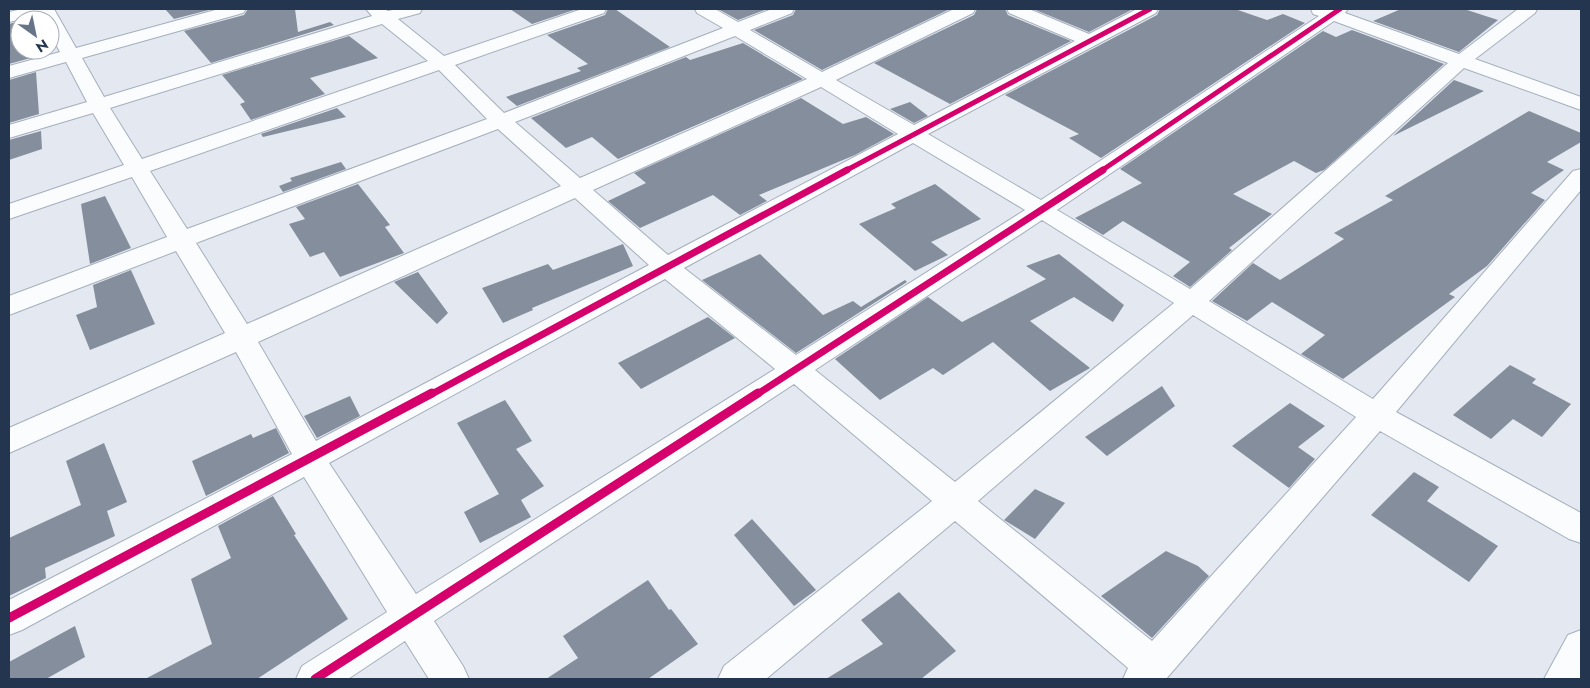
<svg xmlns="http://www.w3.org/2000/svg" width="1590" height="688" viewBox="0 0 1590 688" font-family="Jost,sans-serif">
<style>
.building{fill:#848e9c}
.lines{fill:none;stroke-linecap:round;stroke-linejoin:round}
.street-casing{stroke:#a4aebd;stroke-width:2}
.secondary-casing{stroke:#a4aebd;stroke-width:2}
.street{fill:#fbfcfd;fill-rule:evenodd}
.secondary{fill:#fbfcfd;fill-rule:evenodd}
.cycleway-far2-casing{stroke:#fff;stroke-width:8}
.cycleway-far1-casing{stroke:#fff;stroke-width:10}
.cycleway-casing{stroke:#fff;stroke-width:12}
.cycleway-far2{stroke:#d6006c;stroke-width:5}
.cycleway-far1{stroke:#d6006c;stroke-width:7}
.cycleway{stroke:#d6006c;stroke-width:9}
</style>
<rect width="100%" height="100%" fill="#e4e9f1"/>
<!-- building -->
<path class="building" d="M165 9H213L174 19Z
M248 9H295L298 32 330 22 334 25 211 63 184 31 244 15Z
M510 9H577L532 24Z
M608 9H615L670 47 517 106 506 97 581 71 577 68 588 64 547 35 605 15Z
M718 9H767L738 20Z
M796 9H950L822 70 754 30 793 15Z
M977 9H1005L1008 15 1071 41 950 104 874 63 974 15Z
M1033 9H1133L1089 32Z
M1160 9H1235L1267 20 1283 14 1305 23 1101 158 1069 138 1079 134 1005 95 1157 15Z
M1401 9H1464L1498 20 1459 52 1373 21Z
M20 21V50H34V57L9 64V24Z
M1352 30 1444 64 1324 170 1316 173 1294 161 1233 194 1272 214 1229 248 1232 250 1190 287 1173 276 1190 262 1123 221 1103 235 1075 218 1142 183 1120 169 1323 31 1336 37Z
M349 36 378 58 310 78 325 94 251 120 240 104 245 102 222 75Z
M743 43 803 79 618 159 592 137 566 148 531 118 686 57 690 60Z
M36 72 39 114 9 123V80Z
M1454 80 1484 91 1393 136Z
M801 98 843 124 866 117 894 134 855 155 759 195 767 201 740 215 713 195 640 228 608 201 646 183 634 173Z
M910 102 928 116 914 123 890 109Z
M337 108 346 117 263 137 261 134Z
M1529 111 1581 133V142L1547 162 1564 170 1531 193 1545 200 1487 266 1449 294 1455 297 1343 379 1301 354 1325 335 1272 302 1247 321 1212 301 1253 263 1280 280 1344 239 1334 233 1393 200 1385 196Z
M41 131 42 149 9 160V140Z
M341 162 346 169 283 192 279 186 292 181 290 178Z
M358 184 390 225 385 227 404 253 340 277 324 252 310 257 289 224 305 219 296 207Z
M935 184 981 219 931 242 948 255 915 271 859 224 896 208 891 204Z
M105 196 131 248 90 264 81 204Z
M623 244 633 266 532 308 533 310 503 323 482 288 548 264 553 270Z
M760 254 823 315 853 301 861 307 905 280 907 282 796 353 702 280Z
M1059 254 1124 305 1113 322 1074 297 1030 321 1090 368 1050 391 993 342 943 375 933 368 880 400 835 359 928 297 962 322 1046 279 1026 266Z
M131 270 155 324 90 350 76 315 97 307 93 285Z
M418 272 448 313 437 324 394 282Z
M708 317 735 338 641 389 618 363Z
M1510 365 1536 379 1532 383 1571 404 1542 437 1513 419 1491 439 1453 415Z
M1162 386 1175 406 1107 456 1085 437Z
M350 396 360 416 317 438 304 416Z
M505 400 532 441 516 449 544 486 521 500 531 517 480 543 464 512 499 494 457 423Z
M1290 403 1325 426 1298 447 1315 459 1289 488 1232 446Z
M276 428 289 453 206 496 192 461 251 434 253 438Z
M104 443 127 502 107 511 115 536 45 568 46 578 9 596V538L81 505 66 461Z
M1414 472 1439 487 1427 501 1498 546 1469 582 1371 515Z
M1035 489 1065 503 1035 539 1004 520Z
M273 496 296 534 294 535 348 619 257 679H145L212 644 191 579 231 558 218 526Z
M752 519 816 590 794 606 734 535Z
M1166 551 1198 566 1209 576 1152 638 1101 596Z
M648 580 669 610 671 609 698 644 648 679H546L578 658 563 636Z
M899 592 956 651 921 679H826L883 644 861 620Z
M75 626 85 657 46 679H9V662Z"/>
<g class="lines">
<defs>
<path id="street" d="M22 9H54L76 48 219 9H246L243 13 82 58 104 97 372 16 366 9H384L388 11 397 9H422L420 13 398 19 444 56 582 9H606L604 13 455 65 504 113 723 28 697 13 695 9H715L738 22 772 9H794L792 13 750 30 822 72 954 9H975L973 13 836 80 914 125 1075 41 1009 13 1007 9H1029L1089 34 1137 9H1158L1156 13 928 134 1041 200 1319 16 1313 14 1311 9H1348L1345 13 1459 54 1518 9H1537L1535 13 1475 59 1581 97V110L1464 68 1209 301 1373 399 1573 171 1581 169V190L1396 412 1581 513V543L1569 539 1380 431 1166 679H1123L1128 668 955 521 766 679H718L724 666 932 501 794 384 434 621 463 666 469 679H429L405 641 348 679H296L302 666 387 612 304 477 22 630 9 635V600L292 454 236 352 9 453V428L225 333 176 251 9 315V296L167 237 132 177 9 219V204L124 165 93 113 9 138V125L87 102 66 62 9 78V66L60 52 50 33V20H43L40 15 9 22V12ZM1334 21 1448 63 1190 289 1057 210ZM382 24 428 61 142 159 110 108ZM735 36 807 79 580 178 515 122ZM439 70 487 119 187 229 150 171ZM821 87 898 134 668 255 593 190ZM498 129 561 186 247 324 196 243ZM913 143 1025 210 796 355 684 268ZM575 198 649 265 316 441 258 342ZM1042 220 1174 303 955 482 815 370ZM665 279 775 369 416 594 329 463ZM1193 315 1356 417 1152 641 978 501Z"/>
<path id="secondary" d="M1581 630V679H1544L1568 635Z"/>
</defs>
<!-- street casing -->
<use href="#street" class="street-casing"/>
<!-- secondary casing -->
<use href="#secondary" class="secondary-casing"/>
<!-- street -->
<use href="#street" class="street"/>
<!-- secondary -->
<use href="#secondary" class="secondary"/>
<defs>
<path id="cycleway-far2" d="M845 171 1150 9
M1101 171 1340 9"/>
<path id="cycleway-far1" d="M430 395 847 170
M756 395 1103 170"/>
<path id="cycleway" d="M9 618 432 393
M315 679 758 393"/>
</defs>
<!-- cycleway-far2 casing -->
<use href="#cycleway-far2" class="cycleway-far2-casing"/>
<!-- cycleway-far1 casing -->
<use href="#cycleway-far1" class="cycleway-far1-casing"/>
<!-- cycleway casing -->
<use href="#cycleway" class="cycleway-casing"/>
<!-- cycleway-far2 -->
<use href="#cycleway-far2" class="cycleway-far2"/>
<!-- cycleway-far1 -->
<use href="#cycleway-far1" class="cycleway-far1"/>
<!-- cycleway -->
<use href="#cycleway" class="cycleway"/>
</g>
<!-- border -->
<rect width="1590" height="688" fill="none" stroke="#23354f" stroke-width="20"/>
<!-- north arrow -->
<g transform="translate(35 35) rotate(147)"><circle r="24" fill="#ffffff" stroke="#a7aeb9"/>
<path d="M0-4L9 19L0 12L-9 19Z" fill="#677488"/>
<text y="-8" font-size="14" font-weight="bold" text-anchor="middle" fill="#23354f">N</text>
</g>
</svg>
